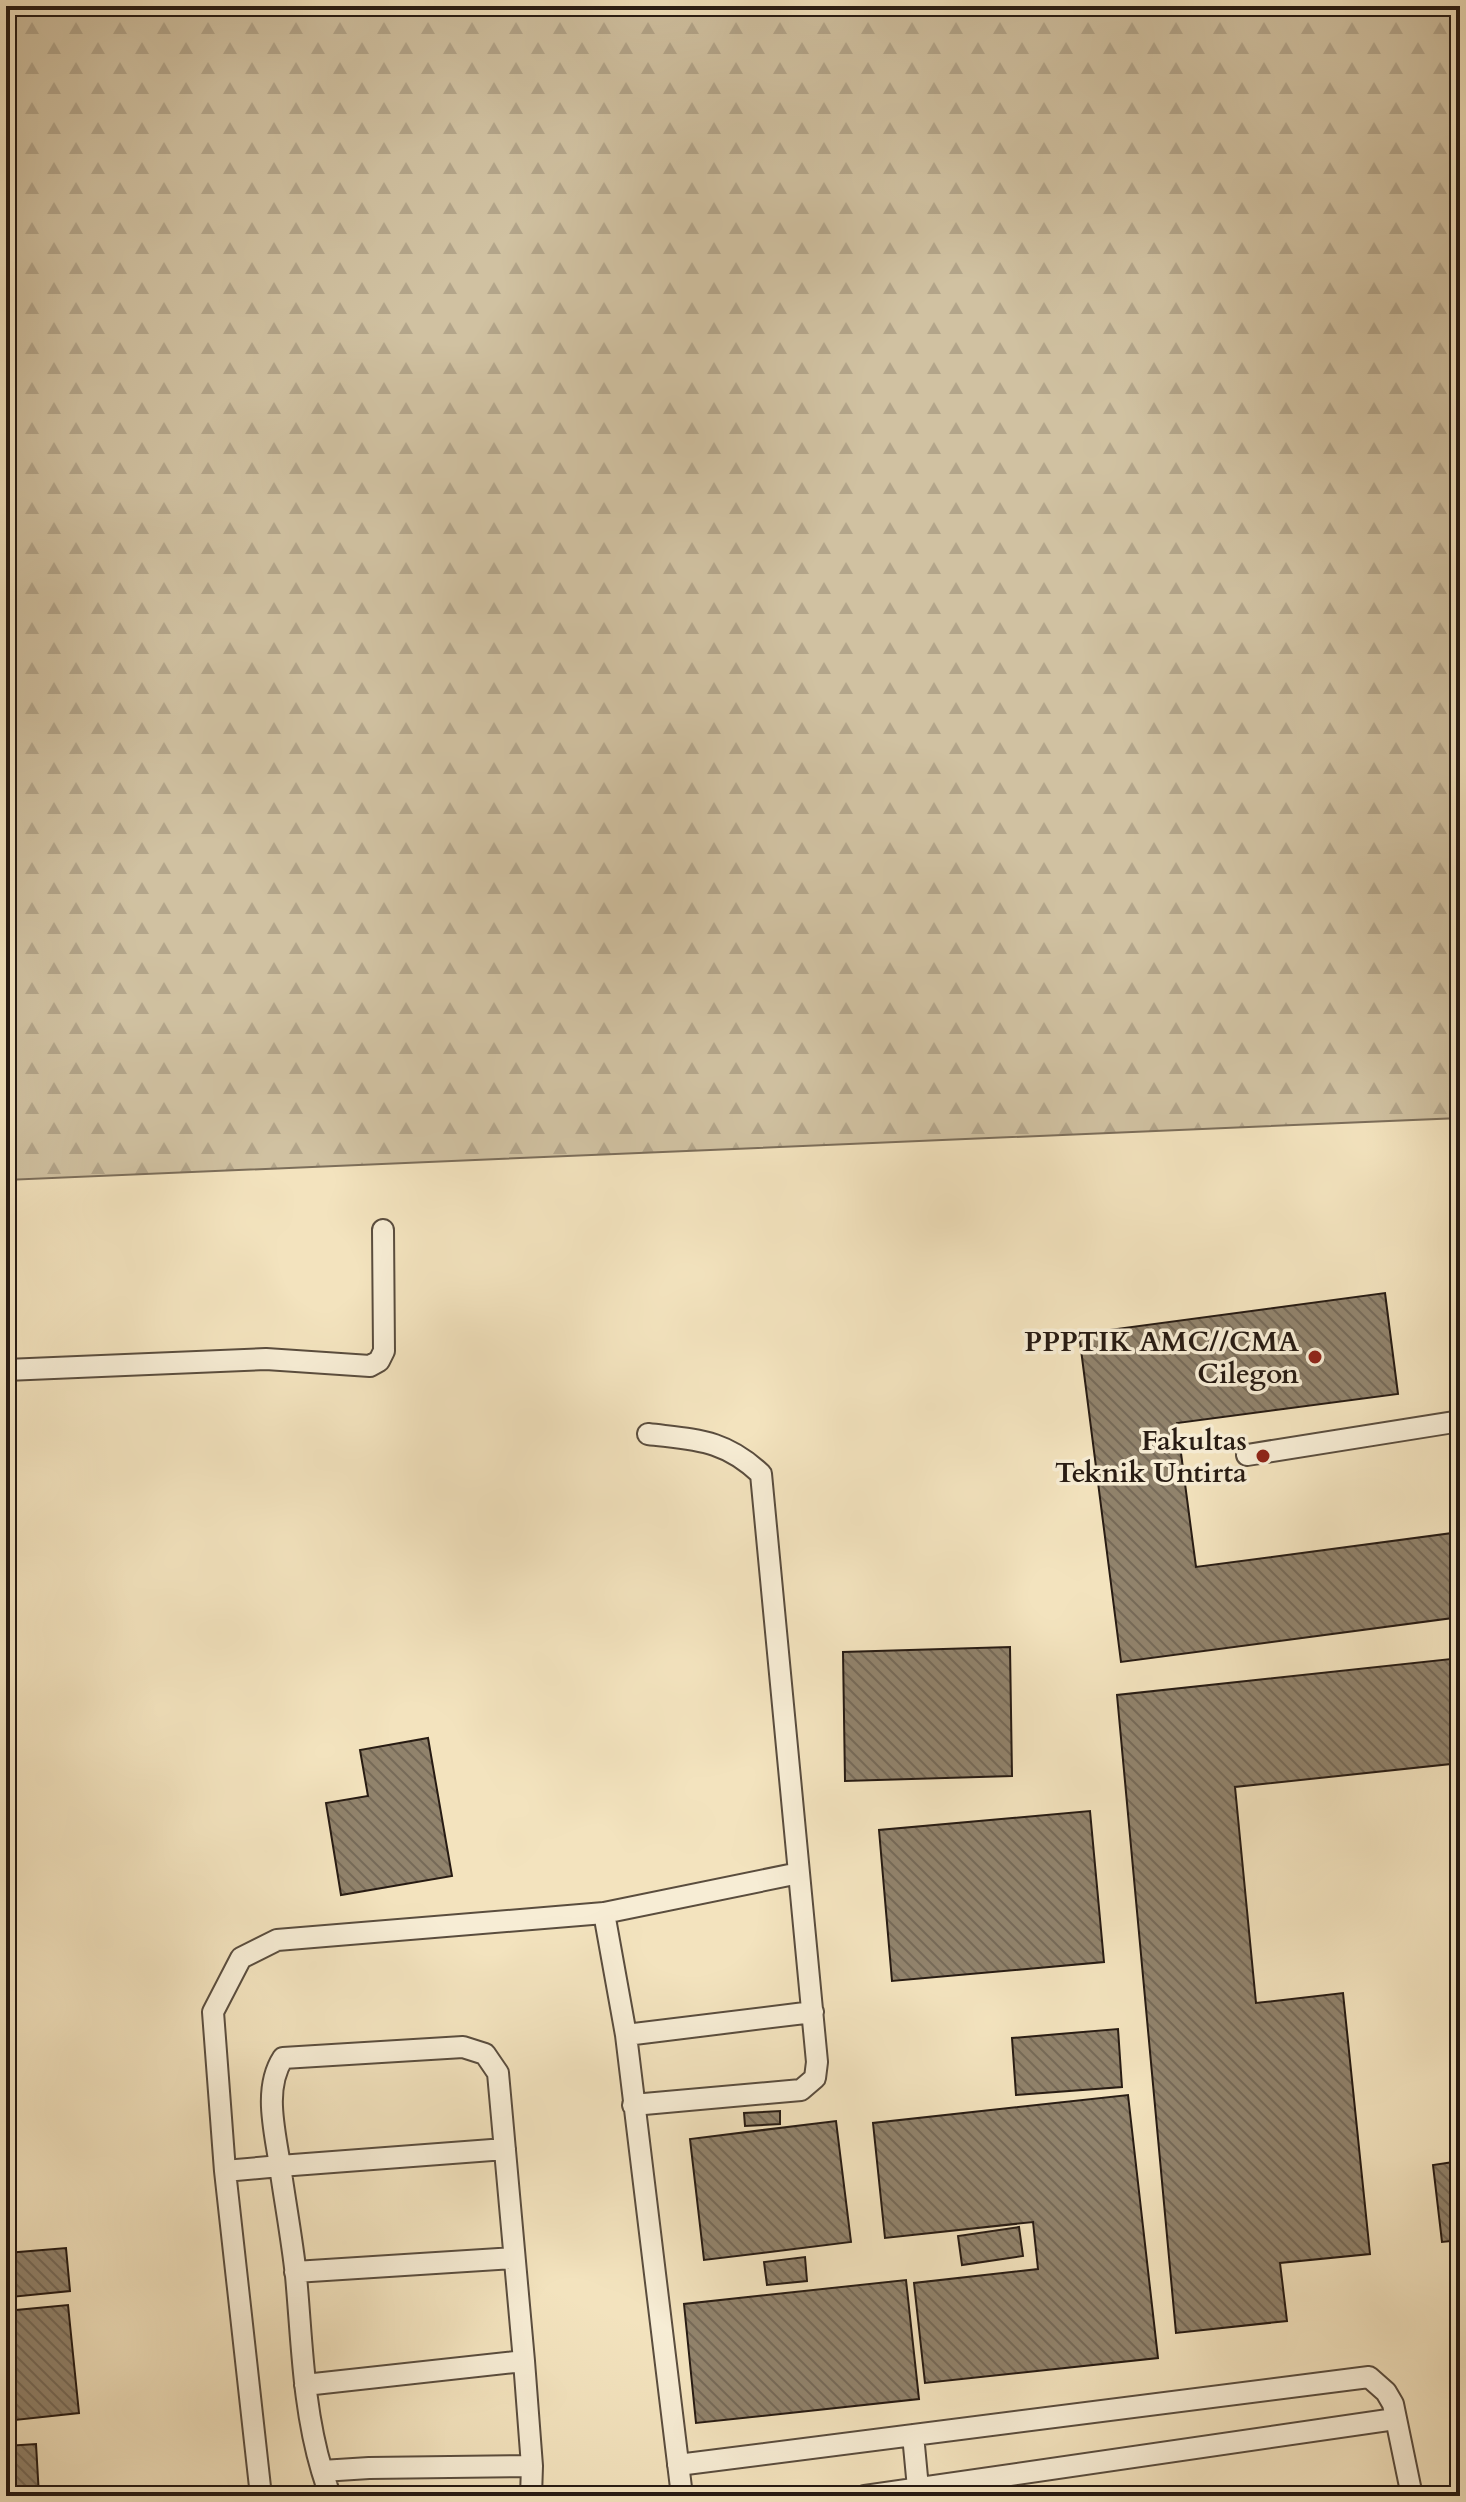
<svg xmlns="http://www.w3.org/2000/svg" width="1466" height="2502" viewBox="0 0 1466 2502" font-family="Cardo,serif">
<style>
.forest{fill:url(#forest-firs);stroke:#7c6e5a;stroke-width:2}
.building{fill:url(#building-back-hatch);stroke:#271b13;stroke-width:2}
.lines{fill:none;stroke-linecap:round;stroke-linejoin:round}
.lane-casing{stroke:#5a4d3e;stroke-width:24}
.lane{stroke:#f7edd5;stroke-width:20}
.poi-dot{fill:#8f2418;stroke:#f7edd5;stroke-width:3}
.labels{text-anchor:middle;stroke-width:7;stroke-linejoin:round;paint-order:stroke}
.poi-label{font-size:28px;font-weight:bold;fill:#271b13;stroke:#f7edd5;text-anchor:end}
</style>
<defs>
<pattern id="forest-firs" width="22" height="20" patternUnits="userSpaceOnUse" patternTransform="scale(2)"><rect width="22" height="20" fill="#d0c1a1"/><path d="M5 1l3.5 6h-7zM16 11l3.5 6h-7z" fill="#b3a58a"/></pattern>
<pattern id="building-back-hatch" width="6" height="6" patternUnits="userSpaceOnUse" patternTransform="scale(2)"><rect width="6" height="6" fill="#91836c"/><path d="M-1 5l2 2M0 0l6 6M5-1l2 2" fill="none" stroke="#766a58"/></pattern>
</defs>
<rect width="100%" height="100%" fill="#f3e3be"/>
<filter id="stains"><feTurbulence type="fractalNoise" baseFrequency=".0025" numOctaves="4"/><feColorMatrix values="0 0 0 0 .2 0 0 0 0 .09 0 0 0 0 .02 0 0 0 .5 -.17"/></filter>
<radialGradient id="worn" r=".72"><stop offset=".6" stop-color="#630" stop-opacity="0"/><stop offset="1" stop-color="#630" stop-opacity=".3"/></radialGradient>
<!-- forest -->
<path class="forest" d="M6 6H1460V1118L6 1180Z"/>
<!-- building -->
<path class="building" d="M1385 1293 1398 1394 1177 1423 1196 1567 1460 1532V1617L1121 1662 1079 1334Z
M1010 1647 1012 1776 845 1781 843 1652Z
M1460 1658V1763L1235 1787 1256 2003 1343 1993 1370 2254 1280 2263 1287 2321 1176 2333 1117 1695Z
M428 1738 452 1876 341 1895 326 1803 368 1796 360 1750Z
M1090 1811 1104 1962 892 1981 879 1830Z
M1118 2029 1122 2087 1016 2095 1012 2038Z
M1128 2095 1158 2358 925 2383 914 2283 1038 2269 1033 2222 885 2238 873 2123Z
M780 2111V2124L745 2126 744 2113Z
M836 2121 851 2242 704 2260 690 2139Z
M1460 2161V2240L1442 2242 1433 2165Z
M1019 2227 1023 2256 962 2265 958 2236Z
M66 2248 70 2291 11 2297 7 2253Z
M1460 2248V2311H1459L1452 2249Z
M805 2257 807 2281 767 2285 764 2262Z
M906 2280 919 2399 696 2423 684 2304Z
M68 2305 79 2413 6 2421V2311Z
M36 2444 39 2496H6V2446Z"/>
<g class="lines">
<defs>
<path id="lane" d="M6 1370 266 1359 370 1366 379 1361 384 1351 383 1230
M1247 1455 1460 1421
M604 1913 626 2035 682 2496
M626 2035 813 2012
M633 2105 801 2090 815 2078 817 2062 761 1474C724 1439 696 1440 648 1434
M505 2149 280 2166C275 2131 263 2089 283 2058L463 2047 485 2054 498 2073 524 2361 532 2466 531 2496
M225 2171 280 2166C285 2202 292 2239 296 2276 302 2341 303 2408 322 2471L369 2468 532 2466
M295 2272 514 2258
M305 2385 524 2361
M913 2435 918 2488
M678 2465 1369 2377 1386 2392 1393 2404 1412 2496
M322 2471 330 2496
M261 2496 225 2171 213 2012 241 1958 277 1940 604 1913 799 1873
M865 2496 1395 2419"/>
</defs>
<!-- lane casing -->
<use href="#lane" class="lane-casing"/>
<!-- lane -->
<use href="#lane" class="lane"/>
</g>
<!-- markers -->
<g class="poi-dot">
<circle cx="1315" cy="1357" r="8"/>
<circle cx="1263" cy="1456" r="8"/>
</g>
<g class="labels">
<!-- poi labels -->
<g class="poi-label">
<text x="1299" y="1351">PPPTIK AMC//CMA<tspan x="1299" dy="32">Cilegon</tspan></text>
<text x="1247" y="1450">Fakultas<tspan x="1247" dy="32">Teknik Untirta</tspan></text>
</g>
</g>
<!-- margin -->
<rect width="1466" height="2502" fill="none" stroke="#f3e3be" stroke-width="32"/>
<rect x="8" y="8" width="1450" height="2486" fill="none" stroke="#271b13" stroke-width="4"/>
<rect x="16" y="16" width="1434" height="2470" fill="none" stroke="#271b13" stroke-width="2"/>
<rect width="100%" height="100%" filter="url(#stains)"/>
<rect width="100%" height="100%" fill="url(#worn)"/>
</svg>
